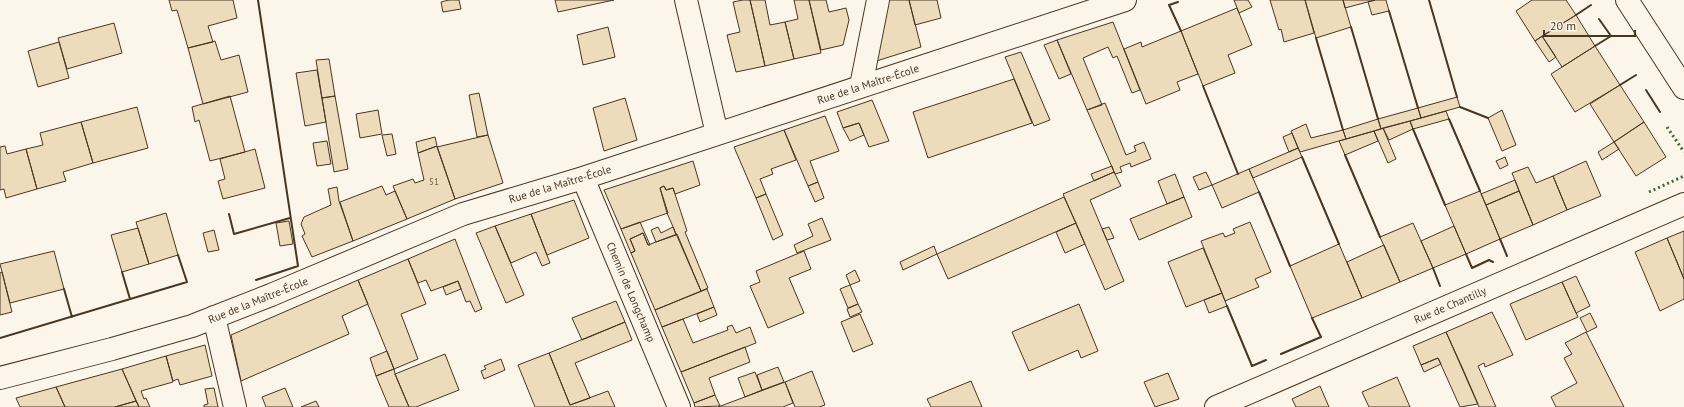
<svg xmlns="http://www.w3.org/2000/svg" width="1684" height="407" viewBox="0 0 1684 407" font-family="'PT Sans',sans-serif">
<style>
.building{fill:#ecdcbc;stroke:#4a3520}
.lines{fill:none;stroke-linecap:round;stroke-linejoin:round}
.street-casing{stroke:#4a3520;stroke-width:24}
.secondary-casing{stroke:#4a3520;stroke-width:24}
.street{stroke:#fbf6e9;stroke-width:22}
.secondary{stroke:#fbf6e9;stroke-width:22}
.hedge{stroke:#436837;stroke-width:3;stroke-dasharray:2 3;stroke-linecap:butt}
.wall{stroke:#4a3520;stroke-width:2}
.labels{text-anchor:middle;stroke-width:3;stroke-linejoin:round;paint-order:stroke}
.number-label{font-size:9px;fill:#725f47}
.street-label{font-size:11px;fill:#4a3520;stroke:#fbf6e9}
</style>
<rect width="100%" height="100%" fill="#fbf6e9"/>
<!-- building -->
<path class="building" d="M169 0H233L237 18 208 26 213 42 188 48 177 10 172 11Z
M449 0H459L461 9 443 12 441 2Z
M555 0H614L558 12Z
M743 0H750L765 66 736 72 727 35 740 32 733 2Z
M750 0H765L770 25 785 22 794 59 765 66Z
M794 0H809L821 53 794 59 785 22 798 19Z
M809 0H826L829 12 846 8 849 20 843 45 821 50Z
M884 0H909L921 47 870 63Z
M909 0H937L941 18 915 25Z
M1234 0H1248L1252 7 1239 13Z
M1270 0H1305L1314 33 1284 42 1281 29 1279 30Z
M1305 0H1343L1351 27 1316 38Z
M1343 0H1375L1345 8Z
M1375 0H1386L1389 11 1372 15 1368 2Z
M1532 0H1566L1576 15 1535 41 1516 11Z
M1237 8 1252 45 1228 55 1235 73 1203 86 1181 31Z
M1576 15 1595 46 1562 67 1542 36Z
M1113 22 1140 90 1132 93 1117 56 1113 58 1108 47 1083 58 1102 105 1087 110 1057 40Z
M114 23 122 53 67 69 58 38Z
M608 27 615 57 583 65 577 35Z
M1181 31 1198 74 1177 82 1180 90 1146 104 1124 49 1141 42 1142 47Z
M1542 36 1556 57 1549 62 1535 41Z
M1057 40 1071 74 1059 79 1044 45Z
M215 41 221 60 239 55 248 92 203 104 188 48Z
M59 42 69 78 38 87 28 51Z
M1595 46 1620 85 1575 112 1551 74Z
M1021 52 1050 120 1034 126 1005 57Z
M329 59 335 96 322 98 316 60Z
M317 70 326 122 305 126 296 73Z
M1014 79 1032 123 928 158 913 112Z
M1620 85 1644 122 1614 142 1590 104Z
M479 93 488 135 477 137 469 95Z
M230 96 245 152 210 161 199 120 195 122 192 107Z
M335 96 348 169 334 172 322 98Z
M1457 97 1460 107 1421 118 1418 108Z
M625 98 637 140 604 151 593 108Z
M872 100 889 141 869 147 859 123 843 128 837 112Z
M1105 103 1126 155 1136 151 1134 146 1144 142 1151 159 1131 167 1130 163 1120 167 1122 172 1115 174 1087 110Z
M137 107 148 148 93 163 81 122Z
M1418 108 1421 118 1381 129 1378 119Z
M378 110 382 134 360 138 356 114Z
M1502 110 1516 145 1502 151 1488 118Z
M1446 111 1449 119 1413 129 1410 121Z
M825 116 839 151 810 161 818 182 808 186 784 130Z
M1378 119 1381 129 1346 139 1343 130Z
M1410 121 1413 129 1389 140 1383 128Z
M81 122 93 163 63 172 66 181 37 189 26 149 43 145 40 133Z
M1644 122 1666 157 1636 176 1614 142Z
M859 123 864 135 850 141 843 128Z
M1306 124 1311 138 1343 130 1346 139 1300 152 1291 131Z
M1383 128 1396 159 1388 163 1374 131Z
M784 130 796 160 771 169 773 174 760 179 766 194 756 198 734 147Z
M1374 131 1378 141 1345 155 1339 141Z
M1292 133 1298 148 1289 152 1283 137Z
M392 134 396 154 387 156 382 135Z
M488 135 503 183 455 199 437 147Z
M435 137 437 146 418 153 416 142Z
M327 141 331 164 317 166 313 143Z
M1614 142 1619 149 1602 160 1598 152Z
M5 146 7 154 26 149 37 189 6 198 4 189 0 190V147Z
M437 146 455 199 407 219 393 186 413 179 415 183 424 180 418 153Z
M1298 148 1302 157 1253 178 1249 169Z
M255 149 265 188 223 199 218 181 225 179 220 159Z
M1505 157 1508 165 1500 169 1496 161Z
M693 161 700 185 675 194 673 188 666 190 664 186 660 188 668 213 621 229 604 190Z
M1586 161 1601 196 1567 210 1553 176Z
M1112 166 1114 172 1094 181 1091 174Z
M1528 167 1536 183 1553 176 1567 210 1533 225 1512 173Z
M1249 169 1259 192 1222 208 1212 185Z
M1114 172 1121 186 1090 200 1124 281 1105 290 1063 194Z
M1206 172 1212 185 1199 190 1193 177Z
M1175 174 1184 197 1167 204 1158 181Z
M1515 180 1519 191 1486 205 1481 194Z
M818 182 824 198 815 202 808 186Z
M382 186 386 195 395 191 407 219 353 241 340 202Z
M664 186 666 190 673 188 675 194 687 231 685 232 708 288 701 291 667 213 660 188Z
M337 187 339 201 353 241 312 257 302 236 305 234 301 224 304 217 331 205 328 189Z
M1480 191 1500 239 1466 254 1445 205Z
M1519 191 1533 225 1500 239 1486 205Z
M766 194 783 235 773 240 756 198Z
M1064 197 1076 223 948 279 937 254Z
M1184 197 1192 217 1139 240 1130 219Z
M574 200 589 238 547 255 531 214Z
M166 213 178 255 149 264 136 222Z
M531 214 550 263 542 266 536 252 511 263 495 226Z
M822 218 831 240 797 253 794 245 813 236 808 224Z
M289 221 293 244 280 246 276 223Z
M640 222 650 245H648L643 233 630 239 635 251 631 253 621 229Z
M1250 222 1271 272 1255 279 1259 287 1225 301 1201 241 1223 233 1225 237 1235 233 1233 229Z
M1076 223 1085 244 1065 253 1056 232Z
M1413 223 1433 268 1400 282 1380 237Z
M495 226 524 295 506 303 476 233Z
M1454 226 1466 254 1433 268 1421 241Z
M658 227 661 233 673 227 676 235 656 242 651 230Z
M1109 227 1114 238 1107 240 1102 229Z
M138 228 149 264 122 272 111 235Z
M214 230 219 250 208 252 203 233Z
M1684 231V279L1667 238Z
M643 233 648 245 677 234 701 291 655 310 631 253 635 251 630 239Z
M1667 238 1684 279V299L1660 311 1635 252Z
M455 239 482 309 475 312 470 301 466 302 458 281 431 291 426 280 418 283 408 259Z
M1339 244 1362 298 1312 318 1290 266Z
M1384 245 1400 282 1362 298 1347 262Z
M934 246 937 254 903 270 900 262Z
M1203 248 1222 293 1186 307 1168 262Z
M54 251 64 289 10 303 0 264Z
M804 251 811 269 789 278 804 313 768 328 750 286 760 282 756 271Z
M408 259 426 304 401 314 418 359 394 369 358 280Z
M855 270 860 281 850 285 846 275Z
M2 272 12 312 0 315V273Z
M1576 276 1590 306 1576 313 1562 282Z
M358 280 368 304 342 316 349 334 241 381 231 335Z
M458 281 461 289 446 295 443 287Z
M1562 282 1578 317 1526 340 1510 304Z
M850 285 858 304 848 308 840 289Z
M707 289 714 307 662 327 655 310Z
M1222 293 1227 306 1209 313 1204 300Z
M616 301 625 322 582 340 572 318Z
M858 304 862 312 850 317 847 309Z
M1079 304 1098 351 1081 358 1078 350 1029 371 1012 332Z
M714 307 717 315 700 322 697 314Z
M1492 312 1513 355 1485 367 1484 363 1478 366 1496 407H1479L1446 332Z
M1590 313 1597 327 1587 332 1580 318Z
M860 314 873 344 853 352 841 322Z
M683 319 693 343 728 330 727 327 732 325 736 333 750 327 756 343 681 372 662 327Z
M625 322 632 340 575 363 590 398 570 405 549 353Z
M1446 332 1462 367 1478 404 1460 407 1438 358 1421 365 1413 346Z
M1586 332 1624 407H1556L1551 397 1577 383 1564 358 1572 354 1565 343Z
M205 345 212 376 180 385 178 379 173 381 166 356Z
M745 347 750 362 709 378 715 395 694 403 681 372Z
M387 351 394 369 376 376 370 358Z
M549 353 570 405 608 391 615 407H535L518 365Z
M445 354 459 390 416 407H409L395 374Z
M166 356 173 382 141 391 144 399 146 398 150 407H139L122 369Z
M1438 358 1441 364 1424 372 1421 365Z
M501 359 505 370 484 379 481 371 486 369 484 366Z
M778 367 784 382 762 390 757 375Z
M122 369 136 401 115 407H65L56 387Z
M394 369 395 374 409 407H389L376 376Z
M812 371 825 405 819 407H795L785 382Z
M755 372 762 390 745 397 738 378Z
M1168 373 1179 399 1155 407 1144 382Z
M1397 377 1410 407H1369L1362 392Z
M971 381 982 407H931L927 399Z
M785 382 793 403 783 407H718Z
M1320 386 1329 407H1296L1292 399Z
M56 387 65 407H20L16 398Z
M214 388 218 407H204V405L208 404 205 389Z
M285 388 293 407H266L262 397Z
M715 395 720 406 695 407 694 403Z
M136 401 139 407H115Z
M316 401 319 407H301Z"/>
<g class="lines">
<defs>
<path id="street" d="M686 0 717 134
M861 86 878 0
M583 178 679 407
M214 317 235 407
M0 378 112 349 192 326 271 295 463 214 583 178 1125 0
M1216 407 1684 204"/>
<path id="secondary" d="M1627 0 1684 88"/>
</defs>
<!-- street casing -->
<use href="#street" class="street-casing"/>
<!-- secondary casing -->
<use href="#secondary" class="secondary-casing"/>
<!-- street -->
<use href="#street" class="street"/>
<!-- secondary -->
<use href="#secondary" class="secondary"/>
<!-- hedge -->
<path class="hedge" d="M1667 127 1684 152
M1649 192 1684 176"/>
<!-- wall -->
<path class="wall" d="M1429 0 1457 97
M1178 2 1169 5 1181 31
M1389 11 1418 108
M1576 15 1591 5
M1351 27 1378 119
M1316 38 1343 130
M1595 46 1611 36 1599 19
M1620 85 1636 75
M1203 86 1238 174
M1646 90 1660 112
M1460 107 1488 118
M1449 119 1480 191
M1413 129 1445 205
M1345 155 1380 237
M1302 157 1339 244
M1259 192 1290 266
M229 214 234 234 290 218
M1500 239 1507 256
M1466 254 1472 268 1489 260 1493 262
M1433 268 1440 286
M122 272 130 299
M256 280 298 266 258 0
M64 289 72 317
M1227 306 1252 366 1266 360
M0 338 187 282 178 255
M1281 354 1321 337 1312 318"/>
</g>
<g class="labels">
<!-- number labels -->
<g class="number-label">
<text x="434" y="185">51</text>
</g>
<!-- street labels -->
<g class="street-label">
<text transform="translate(868 84) rotate(-18)" y="4">Rue de la Maître-École</text>
<text transform="translate(560 184) rotate(-17)" y="4">Rue de la Maître-École</text>
<text transform="translate(631 292) rotate(67)" y="4">Chemin de Longchamp</text>
<text transform="translate(258 300) rotate(-22)" y="4">Rue de la Maître-École</text>
<text transform="translate(1450 305) rotate(-23)" y="4">Rue de Chantilly</text>
</g>
</g>
<!-- scale -->
<path d="M1544 30v6h91v-6" fill="none" stroke="#4a3520" stroke-width="2"/>
<text x="1550" y="30" font-size="12" fill="#4a3520" stroke="#fbf6e9" stroke-width="3" paint-order="stroke">20 m</text>
</svg>
